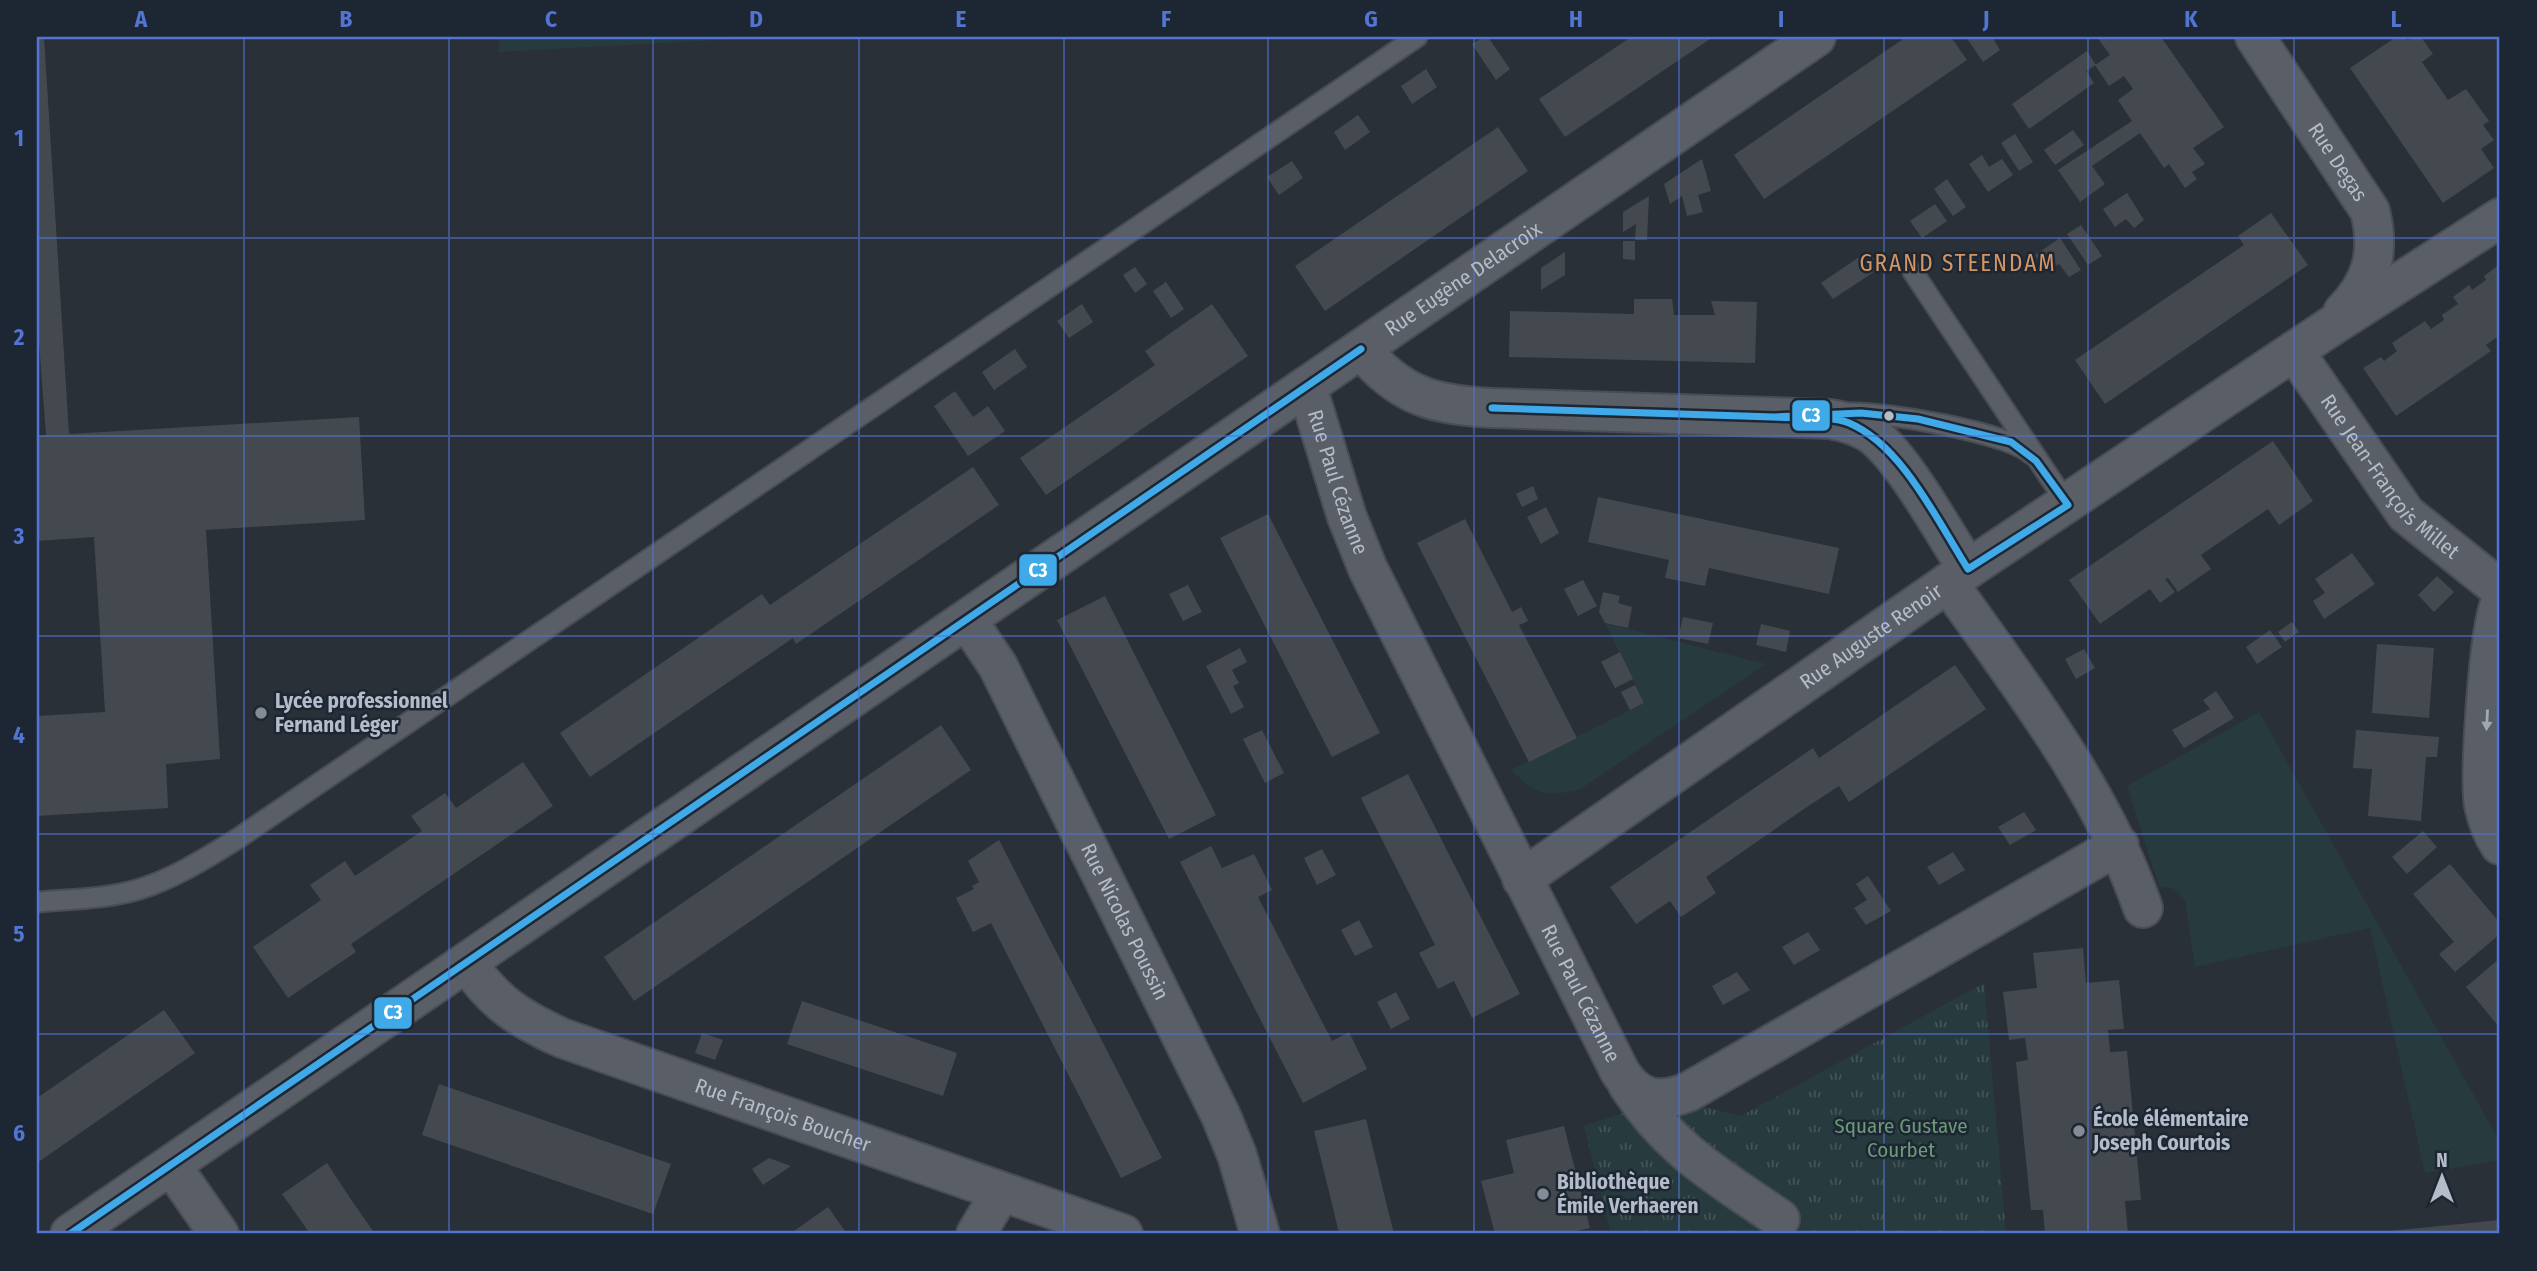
<svg xmlns="http://www.w3.org/2000/svg" width="2537" height="1271" viewBox="0 0 2537 1271" font-family="'Fira Sans Condensed',sans-serif">
<style>
.grass{fill:#273a3e}
.park{fill:url(#park-tufts)}
.building{fill:#444950}
.lines{fill:none;stroke-linecap:round;stroke-linejoin:round}
.lane-casing{stroke:#484c53;stroke-width:23}
.street-casing{stroke:#484c53;stroke-width:42}
.lane{stroke:#5a5e66;stroke-width:19}
.street{stroke:#5a5e66;stroke-width:38}
.bus-1-casing{stroke:#1d2633;stroke-width:12}
.bus-1{stroke:#40a9e8;stroke-width:7}
.oneway{fill:#a2a9b5}
.grid{fill:none;stroke:#5274d3;stroke-width:2;stroke-opacity:0.55}
.bus-dot{fill:#b4bcc9;stroke:#1d2633;stroke-width:2.5}
.poi-dot{fill:#848b96;stroke:#1d2633;stroke-width:2.5}
.labels{text-anchor:middle;stroke-width:5;stroke-linejoin:round;paint-order:stroke}
.street-label{font-size:21px;fill:#b4bcc9;stroke:#1d2633}
.poi-label{font-size:21px;font-weight:bold;fill:#b4bcc9;stroke:#1d2633;text-anchor:start}
.park-label{font-size:21px;fill:#6b9a76;stroke:#1d2633}
.neighbourhood-label{font-size:23px;letter-spacing:2px;fill:#d59563;stroke:#1d2633}
.line-badge{stroke:#1d2633;stroke-width:2.5}
.badge-label{font-size:19px;text-anchor:middle;font-weight:bold;fill:#fff}
.neatline{fill:none;stroke:#5274d3;stroke-width:2.5}
.grid-label{font-size:23px;text-anchor:middle;font-weight:bold;fill:#5274d3}
</style>
<defs>
<pattern id="park-tufts" width="24" height="20" patternUnits="userSpaceOnUse" patternTransform="scale(1.75)"><rect width="24" height="20" fill="#273a3e"/><path d="M3 7l-1-3M5 7V3M7 7l1-3M15 17l-1-3M17 17v-4M19 17l1-3" fill="none" stroke="#445559"/></pattern>
</defs>
<rect width="100%" height="100%" fill="#2a3038"/>
<!-- grass -->
<path class="grass" d="M499 37H774L499 52Z
M1605 623 1766 664 1579 790C1544 797 1537 795 1511 770L1644 703Z
M2259 712 2500 1142V1160L2425 1173 2370 928 2195 967 2185 900 2173 888 2159 887 2127 786Z"/>
<!-- park -->
<path class="park" d="M1984 983 2006 1234H1611L1584 1126 1660 1101 1687 1103 1741 1116Z"/>
<!-- building -->
<path class="building" d="M37 37H44L69 434 359 417 365 520 206 530 220 759 166 764 168 808 37 816V716L105 712 94 537 37 541V436L46 435 37 316Z
M1483 37H1488L1510 69 1496 80 1472 44Z
M1631 37H1713L1565 137 1539 99Z
M1906 37H1951L1967 60 1764 199 1734 155Z
M1966 37H1992L2000 50 1983 62Z
M2097 37H2161L2224 127 2193 148 2205 164 2192 172 2197 179 2185 188 2169 164 2164 168 2140 133 2092 166 2105 184 2080 202 2058 170 2132 121 2118 100 2133 89 2124 76 2109 86 2095 65 2110 55Z
M2396 37H2405L2407 40 2421 37 2433 54 2422 62 2448 100 2466 89 2489 121 2483 125 2494 140 2481 149 2494 168 2443 203 2350 68Z
M2087 51 2096 65 2086 71 2094 83 2029 129 2012 104Z
M1426 69 1437 87 1412 104 1401 86Z
M1358 115 1370 132 1345 150 1334 132Z
M1498 127 1528 171 1325 311 1295 266Z
M2073 130 2084 145 2055 165 2044 150Z
M2015 134 2033 162 2019 171 2001 143Z
M1982 155 1989 167 2002 159 2013 175 1988 192 1969 164Z
M1702 159 1711 191 1698 195 1703 212 1687 216 1682 196 1670 204 1664 184Z
M1292 161 1303 178 1279 195 1267 177Z
M1947 179 1966 207 1953 216 1934 189Z
M2127 193 2144 220 2134 228 2126 219 2115 227 2103 209Z
M1649 196 1647 240H1635L1636 224 1623 232V212Z
M1935 204 1947 221 1922 238 1910 221Z
M2271 213 2308 265 2105 404 2075 360 2244 245 2238 236Z
M2081 225 2102 256 2088 265 2067 234Z
M2060 238 2081 270 2069 277 2059 264 2046 272 2035 255Z
M1623 241H1635V260L1623 259Z
M1868 251 1880 268 1833 299 1821 283Z
M1565 252V275L1541 290V268Z
M2500 264V335L2486 345 2491 351 2396 416 2363 368 2381 357 2384 361 2397 351 2392 343 2425 321 2431 329 2444 320 2442 315 2458 304 2453 297 2469 285 2472 290 2486 280 2484 276Z
M1135 267 1147 284 1135 293 1123 275Z
M1166 282 1184 309 1171 318 1153 291Z
M1634 299H1672L1674 315H1715L1711 301 1757 302 1755 363 1509 357 1510 311 1634 314Z
M1082 304 1093 322 1069 338 1057 321Z
M1212 304 1248 356 1046 495 1020 458 1155 365 1145 351Z
M1015 349 1027 367 994 390 982 372Z
M955 391 973 417 988 406 1005 431 968 456 934 406Z
M2273 441 2313 501 2279 525 2268 509 2201 555 2211 569 2178 592 2168 578 2165 579 2175 592 2160 603 2150 589 2100 624 2069 580Z
M973 467 999 505 796 644 793 638 590 777 560 733 762 594 770 605Z
M1533 486 1538 499 1522 507 1516 494Z
M1598 497 1839 548 1829 594 1709 568 1705 586 1665 578 1669 560 1588 542Z
M1546 507 1559 533 1541 544 1527 517Z
M1268 514 1380 733 1332 757 1220 538Z
M1465 519 1512 612 1521 607 1528 621 1519 625 1577 738 1529 762 1417 543Z
M2352 553 2375 584 2324 619 2313 601 2325 593 2315 579Z
M2437 576 2454 592 2434 612 2418 595Z
M1583 580 1597 606 1578 616 1564 589Z
M1188 585 1202 612 1183 621 1169 594Z
M1603 592 1620 596 1618 603 1632 607 1628 628 1605 623 1599 612Z
M1105 596 1216 815 1169 839 1057 620Z
M1683 617 1713 623 1708 644 1678 638Z
M2292 622 2299 632 2285 642 2278 632Z
M1761 624 1790 631 1786 652 1756 645Z
M2270 630 2282 647 2257 664 2246 647Z
M2377 644 2434 648 2429 718 2372 713Z
M1240 648 1247 662 1232 670 1239 683 1233 686 1244 707 1231 714 1206 666Z
M2084 649 2095 668 2076 679 2065 659Z
M1620 652 1633 679 1615 688 1601 662Z
M1955 665 1986 709 1849 802 1839 786 1804 809 1706 877 1716 893 1681 917 1670 901 1636 924 1610 887 1813 748 1819 758Z
M1635 685 1644 703 1630 710 1621 692Z
M2216 691 2234 718 2184 748 2172 730 2210 709 2203 700Z
M941 725 971 770 634 1001 604 957Z
M1262 730 1284 773 1265 783 1243 739Z
M2356 730 2439 737 2437 757H2426L2421 821 2368 816 2372 769 2353 768Z
M523 762 553 806 351 944 356 952 288 998 253 947 321 900 310 885 345 861 355 876 422 831 411 816 445 793 456 808Z
M1408 774 1520 994 1472 1018 1454 981 1438 989 1419 953 1435 945 1361 798Z
M2024 812 2036 830 2010 845 1998 827Z
M2423 831 2437 847 2407 874 2392 857Z
M999 840 1162 1158 1121 1178 991 923 973 932 956 898 974 889 972 886 979 882 968 861Z
M1211 846 1222 868 1254 854 1272 890 1258 897 1332 1041 1349 1032 1367 1069 1303 1103 1180 862Z
M1322 849 1336 875 1317 885 1304 858Z
M1953 852 1965 870 1939 885 1927 867Z
M2450 864 2500 923V934L2455 972 2439 954 2454 942 2413 894Z
M1868 876 1891 911 1866 925 1854 908 1867 900 1856 884Z
M1359 920 1373 947 1355 956 1341 930Z
M1808 932 1820 950 1794 965 1782 947Z
M2083 948 2086 983 2119 980 2124 1029 2108 1030 2110 1052 2127 1051 2141 1200 2125 1201 2128 1234H2045L2043 1210H2031L2016 1062 2028 1060 2025 1038 2009 1040 2003 992 2037 988 2033 953Z
M2500 958V1028L2466 987Z
M1737 972 1750 990 1723 1005 1712 986Z
M1396 992 1410 1019 1391 1029 1377 1002Z
M802 1001 957 1053 943 1096 787 1044Z
M164 1010 195 1053 37 1163V1098Z
M702 1033 723 1040 715 1060 695 1053Z
M439 1084 671 1164 653 1214 422 1135Z
M1366 1119 1385 1198 1394 1234H1339L1334 1212 1314 1131Z
M1564 1126 1590 1228 1563 1234H1495L1481 1181 1514 1173 1506 1140Z
M769 1158 791 1166 763 1185 752 1169Z
M327 1163 350 1198 375 1234H310L306 1228 282 1194Z
M828 1207 847 1234H789L794 1231Z
M2500 1220V1234H2380V1232Z"/>
<g class="lines">
<defs>
<path id="lane" d="M1913 272 2068 505
M1851 413C1886 412 2006 432 2031 454
M37 902C71 899 107 899 140 889 175 878 206 858 237 839L1417 37"/>
<g id="street">
<path id="s1" d="M2255 37 2370 211C2380 251 2373 282 2343 312"/>
<path d="M1361 349C1400 396 1433 405 1492 408L1830 419C1846 422 1862 426 1875 437 1907 464 1944 533 1968 569"/>
<path id="s2" d="M2294 351 2406 514 2500 589"/>
<path id="s3" d="M1307 387 1347 517 1368 569 1620 1072C1638 1100 1659 1104 1688 1092L2119 845"/>
<path d="M1948 583C2021 686 2101 788 2143 908"/>
<path d="M2500 604C2489 630 2479 774 2484 805 2487 819 2492 833 2500 845"/>
<path id="s4" d="M967 620 998 666 1221 1116 1237 1155 1260 1234"/>
<path id="s5" d="M1522 879 1968 569 2327 329 2500 218"/>
<path id="s6" d="M467 963C495 1003 518 1018 562 1038L1123 1234"/>
<path d="M1628 1085C1671 1151 1718 1176 1780 1219"/>
<path d="M171 1165 219 1234"/>
<path id="s7" d="M70 1234 1816 37"/>
<path d="M976 1234 1001 1192"/>
</g>
</defs>
<!-- lane casing -->
<use href="#lane" class="lane-casing"/>
<!-- street casing -->
<use href="#street" class="street-casing"/>
<!-- lane -->
<use href="#lane" class="lane"/>
<!-- street -->
<use href="#street" class="street"/>
<defs>
<path id="bus-1" d="M1492 408 1774 417 1861 413 1918 419 2011 442 2036 461 2068 505 1968 569C1938 522 1902 445 1849 423 1834 417 1816 418 1800 418Z
M70 1234 1361 349"/>
</defs>
<!-- bus-1 casing -->
<use href="#bus-1" class="bus-1-casing"/>
<!-- bus-1 -->
<use href="#bus-1" class="bus-1"/>
</g>
<!-- one-way arrows -->
<defs><path id="oneway-solid" d="M-6-.8H1V-3.2L6.5 0L1 3.2V.8H-6Z" transform="scale(1.75)"/></defs>
<use class="oneway" href="#oneway-solid" transform="translate(2487 720) rotate(93)"/>
<!-- grid -->
<path class="grid" d="M244 37V1234M449 37V1234M653 37V1234M859 37V1234M1064 37V1234M1268 37V1234M1474 37V1234M1679 37V1234M1884 37V1234M2088 37V1234M2294 37V1234M37 238H2500M37 436H2500M37 636H2500M37 834H2500M37 1034H2500"/>
<!-- markers -->
<circle class="bus-dot" cx="1889" cy="416" r="6"/>
<g class="poi-dot">
<circle cx="261" cy="713" r="7"/>
<circle cx="2079" cy="1131" r="7"/>
<circle cx="1543" cy="1194" r="7"/>
</g>
<g class="labels">
<!-- street labels -->
<g class="street-label">
<text dy="7" stroke="none"><textPath href="#s1" startOffset="150">Rue Degas</textPath></text>
<text dy="7" stroke="none"><textPath href="#s7" startOffset="1689">Rue Eugène Delacroix</textPath></text>
<text dy="7" stroke="none"><textPath href="#s2" startOffset="159">Rue Jean-François Millet</textPath></text>
<text dy="7" stroke="none"><textPath href="#s3" startOffset="100">Rue Paul Cézanne</textPath></text>
<text dy="7" stroke="none"><textPath href="#s5" startOffset="425">Rue Auguste Renoir</textPath></text>
<text dy="7" stroke="none"><textPath href="#s4" startOffset="341">Rue Nicolas Poussin</textPath></text>
<text dy="7" stroke="none"><textPath href="#s3" startOffset="667">Rue Paul Cézanne</textPath></text>
<text dy="7" stroke="none"><textPath href="#s6" startOffset="357">Rue François Boucher</textPath></text>
</g>
<!-- poi labels -->
<g class="poi-label">
<text x="275" y="708">Lycée professionnel<tspan x="275" dy="24">Fernand Léger</tspan></text>
<text x="2093" y="1126">École élémentaire<tspan x="2093" dy="24">Joseph Courtois</tspan></text>
<text x="1557" y="1189">Bibliothèque<tspan x="1557" dy="24">Émile Verhaeren</tspan></text>
</g>
<!-- park labels -->
<g class="park-label">
<text x="1901" y="1133">Square Gustave<tspan x="1901" dy="24">Courbet</tspan></text>
</g>
<!-- neighbourhood labels -->
<g class="neighbourhood-label">
<text x="1958" y="271">GRAND STEENDAM</text>
</g>
</g>
<g class="line-badge">
<rect x="1791" y="399" width="40" height="33" rx="7" fill="#40a9e8"/>
<rect x="1018" y="553" width="40" height="34" rx="7" fill="#40a9e8"/>
<rect x="373" y="996" width="40" height="34" rx="7" fill="#40a9e8"/>
</g>
<g class="badge-label">
<text x="1811" y="422">C3</text>
<text x="1038" y="577">C3</text>
<text x="393" y="1019">C3</text>
</g>
<!-- border -->
<rect width="2537" height="1271" fill="none" stroke="#1d2633" stroke-width="77"/>
<!-- north arrow -->
<g transform="translate(2442 1177)" stroke="#1d2633" stroke-width="5" paint-order="stroke">
<path d="M0-5L12 26L0 18L-12 26Z" fill="#b4bcc9"/>
<text y="-10" font-size="19" font-weight="bold" text-anchor="middle" fill="#b4bcc9">N</text>
</g>
<rect x="38" y="38" width="2460" height="1194" class="neatline"/>
<g class="grid-label">
<text x="141" y="27">A</text>
<text x="346" y="27">B</text>
<text x="551" y="27">C</text>
<text x="756" y="27">D</text>
<text x="961" y="27">E</text>
<text x="1166" y="27">F</text>
<text x="1371" y="27">G</text>
<text x="1576" y="27">H</text>
<text x="1781" y="27">I</text>
<text x="1986" y="27">J</text>
<text x="2191" y="27">K</text>
<text x="2396" y="27">L</text>
<text x="19" y="146">1</text>
<text x="19" y="345">2</text>
<text x="19" y="544">3</text>
<text x="19" y="743">4</text>
<text x="19" y="942">5</text>
<text x="19" y="1141">6</text>
</g>
</svg>
